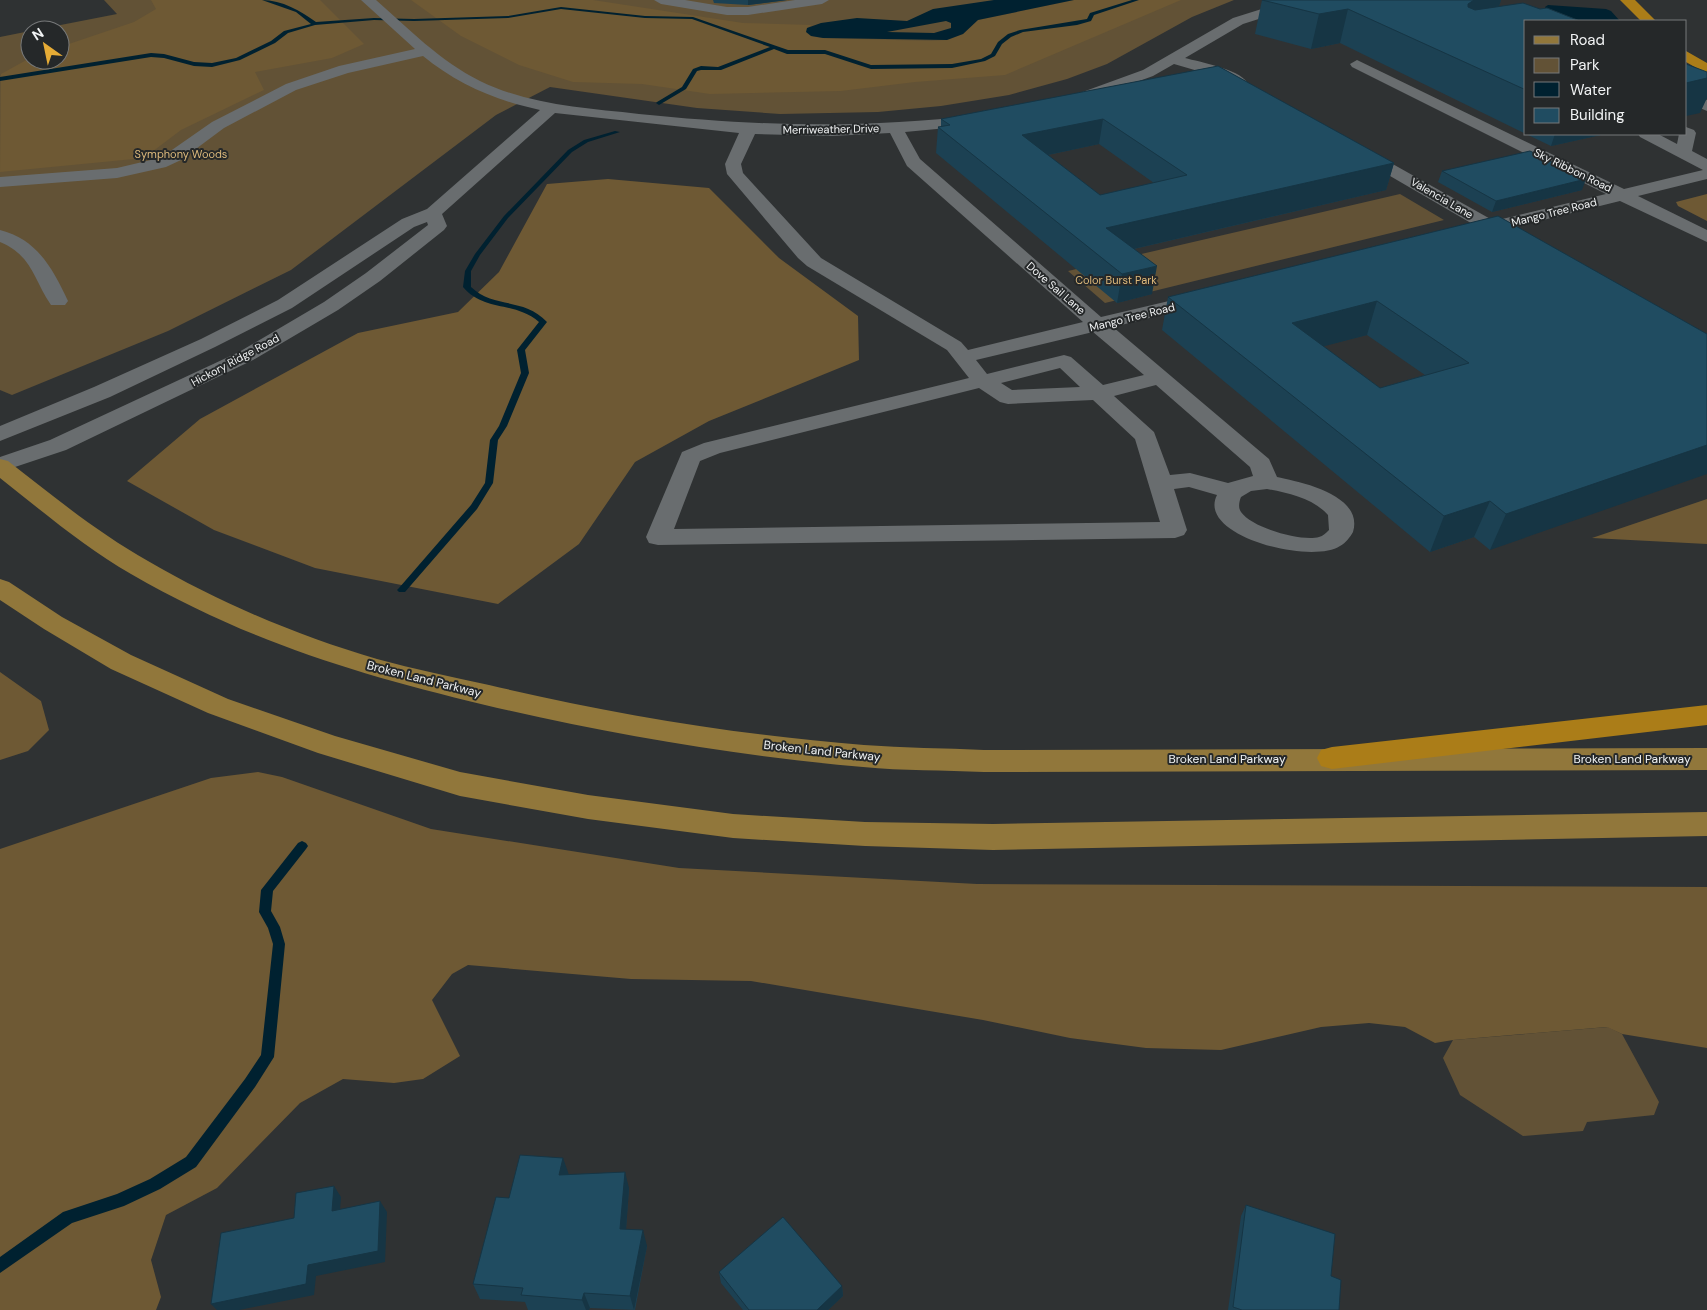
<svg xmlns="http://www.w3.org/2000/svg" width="1707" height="1310" viewBox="0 0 1707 1310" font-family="'DM Sans',sans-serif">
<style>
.green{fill:#625236}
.forest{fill:#6e5934}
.water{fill:#002130;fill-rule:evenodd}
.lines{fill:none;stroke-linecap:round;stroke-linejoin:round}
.stream{fill:#002130;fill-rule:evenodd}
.minor{fill:#696d6f;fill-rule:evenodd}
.major{fill:#91773b;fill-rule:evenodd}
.highway{fill:#ab7d18;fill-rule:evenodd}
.wall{fill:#1c4153;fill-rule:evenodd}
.shaded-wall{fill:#163544}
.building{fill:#204c61;stroke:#163544;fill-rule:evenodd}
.labels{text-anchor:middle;stroke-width:4;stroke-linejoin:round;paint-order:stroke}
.far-street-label{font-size:11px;fill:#f1f3f4;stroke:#252829}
.far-park-label{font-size:11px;fill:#deba7c;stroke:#252829}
.street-label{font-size:12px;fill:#f1f3f4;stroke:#252829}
</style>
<rect width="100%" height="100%" fill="#2f3233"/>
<!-- green -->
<path class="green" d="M104 0H1234L1192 17 1107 64 1067 79 1009 95 941 106 878 112 780 114 697 108 550 87 496 115 291 270 168 331 12 395 0 390V37L30 31V60H60V30H35L117 14Z
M1400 194 1444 220 1105 303 1068 271Z
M1608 1027 1622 1034 1659 1102 1654 1115 1587 1122 1583 1131 1523 1136 1460 1095 1443 1058 1453 1040Z"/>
<!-- forest -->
<path class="forest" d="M151 0H320L364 44 332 58 255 72 264 90 181 130 144 158 0 172 1 74 30 58V60H60V47L134 22 156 9Z
M411 0H593L743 23 812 25 807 28 811 36 822 38 931 41 947 40 963 34 978 20 1074 0H1181L1005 75 915 82 841 91 710 94 642 84 573 82 519 65 461 36Z
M608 179 709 188 779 258 858 316 859 360 709 421 635 462 579 544 498 604 315 568 214 530 127 481 200 419 358 333 458 312 499 272 547 184Z
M1707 194V221L1678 206 1676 202Z
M1707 499V544L1592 538Z
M0 672 41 701 49 730 28 751 0 760Z
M258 772 282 777 431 829 679 868 977 884 1707 887V1048L1622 1034 1607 1027 1453 1040 1435 1043 1405 1027 1369 1023 1321 1027 1221 1050 1146 1048 1070 1038 983 1020 751 981 631 979 468 965 452 974 432 1000 460 1056 423 1079 394 1083 343 1079 300 1103 217 1188 166 1215 151 1260 161 1297 156 1310H0V849L211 778Z"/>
<!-- water -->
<path class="water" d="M994 0H1074L978 20 963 34 947 40 823 38 811 36 806 32 807 28 821 23 857 18 907 21 933 9ZM946 21 951 23V28L934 33 887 32Z
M1548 5 1606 9 1611 11 1620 21H1573L1546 9 1545 7Z"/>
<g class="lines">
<!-- stream -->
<path class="stream" d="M262 0C282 0 301 11 316 22L374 18 414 19 508 16 561 7 645 16 693 17 788 50H825L871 65 952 64 981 59 991 54 998 42 1008 34 1020 30 1087 19 1090 13 1132 0H1139L1094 15 1091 21 1077 25 1023 32 1011 37 1002 44 995 56 985 61 952 68 871 69 825 54H787L774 49 721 70H701L697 71 686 89 659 105 656 103 657 102 682 87 693 69 701 66 718 67 770 47 692 19 645 18 561 9 508 18 414 21 374 20 315 25 288 33 275 43 240 60 212 67 194 66 164 58 151 57 0 81V77L151 53 164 54 194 62 212 63 236 58 271 41 284 31 311 24 296 12Z
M615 131 620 132 588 142 572 152 508 218 480 255 471 271V287C494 309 524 297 547 322L525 350 529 373 507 426 498 440 493 483 477 509 405 592H399L397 590 399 588 471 505 485 483 490 440 499 426 521 373 517 350 539 322C515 301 484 312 463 287L465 271 475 254 504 216 568 150 584 140Z
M302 841 306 843 308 846 306 849 273 891 271 911 280 927 285 944 274 1057 255 1087 196 1167 160 1189 124 1206 72 1223 0 1273V1257L63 1212 117 1194 150 1179 186 1157 245 1079 261 1055 273 944 268 928 259 912 261 890 298 843Z"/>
<!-- minor -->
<path class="minor" d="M361 0H376C409 29 440 61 480 81 529 105 585 108 639 114 758 126 860 129 979 115L985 117 987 120 985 123 979 125 905 132 920 159 1101 317 1203 293 1210 295 1213 299 1210 303 1113 327 1269 459 1277 477C1301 482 1364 495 1353 532 1350 537 1346 543 1340 546 1311 565 1196 536 1217 495L1189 487 1174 489 1187 530 1184 535 1175 538 658 545 649 543 646 537 682 452 704 443 969 378 947 350 807 266 798 258 727 174 725 164 739 133 555 113 442 214 447 226 444 230 380 281 338 310 253 360 66 450 0 472V457L50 440 239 352 324 302 366 273 428 225 427 222 414 227 292 308 215 347 110 397 0 441V426L94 387 201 339 278 300 402 219 427 209 540 110C497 101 457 84 423 56L348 73 296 90 224 128 181 160 166 167 117 178 0 187V177L117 168 155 159 169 152 212 122 286 84 339 66 415 49ZM890 133 907 166 1083 322 968 350 961 342 821 258 743 173 741 164 755 134 832 136ZM1093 332 1144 375 1103 385 1071 357 1064 355 987 374 976 360ZM1060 368 1080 387 1012 390 1001 383ZM1156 385 1250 467 1253 476 1228 483 1190 473 1170 475 1154 432 1114 396ZM979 388 1000 402 1008 404 1093 400 1135 439 1160 522 674 529 700 461 720 453ZM1267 489C1288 493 1313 498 1328 515L1329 530C1326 533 1323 536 1319 537 1302 542 1252 528 1241 512 1238 508 1239 502 1241 497L1251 491Z
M654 0H685L727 7H748L795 0H829L822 4 748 15H727L661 4Z
M1290 0H1310L1308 3 1243 24 1185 58C1200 62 1238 69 1247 82L1245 85H1235L1222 78 1174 64 1153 76 1087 100H1077L1074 97 1077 94 1143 70 1233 18Z
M1357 60 1624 189 1703 170 1640 137 1638 134H1658L1677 144 1679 134H1686V127L1694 130 1696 133 1692 151 1707 159V179L1638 196 1707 230V242L1620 201 1507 229 1509 232 1506 236C1499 238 1494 233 1487 234 1479 235 1474 238 1467 236L1464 232 1467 228 1476 226 1354 155 1352 152 1354 149H1366L1494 221 1606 194 1352 67 1350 64Z
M1686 92 1707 100V111L1686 102Z
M0 230C37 239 53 269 68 301L65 305H51C33 279 33 256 0 242Z"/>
<!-- major -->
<path class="major" d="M0 459 8 461C53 496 98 533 148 561 220 603 298 636 377 659 414 669 452 677 489 685 612 714 738 735 864 745 904 748 944 748 984 750L1707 748V770L984 772C944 770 903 771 863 767 736 756 609 734 485 705 356 674 247 641 131 574 84 547 42 511 0 478Z
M0 579 9 582 62 617 131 655 228 699 335 736 460 772 588 795 733 814 865 822 993 824 1707 812V836L993 850 865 846 733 838 588 819 460 796 318 753 208 713 111 669 44 629 0 600Z"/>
<!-- highway -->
<path class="highway" d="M1620 0H1635L1656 21H1641Z
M1686 51 1707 63V74L1686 62Z
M1707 705V725L1332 769 1321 766 1317 758 1321 750 1332 747Z"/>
</g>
<!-- wall -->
<path class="wall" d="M713 0H787L748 5 714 3Z
M1262 0H1501L1499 6 1526 21V134L1340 43 1311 49 1255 34Z
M1218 66 1394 163 1386 190 1134 249 1152 294 1117 303 936 153 938 127H941V119ZM1099 144 1154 183 1100 195 1048 155Z
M1526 134H1605L1551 146Z
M1442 171 1582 190 1492 212 1438 182Z
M1498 216 1707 334 1490 550 1474 537 1430 552 1162 330 1168 297ZM1367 335 1425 375 1380 388 1323 346Z
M569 1175 629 1188 626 1229 647 1246 635 1310 590 1308 589 1310H528L525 1302 480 1299 473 1284 509 1198Z
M1246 1205 1331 1276 1339 1310H1228L1241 1216Z
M719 1272 842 1286 843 1296 828 1310H743L721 1283Z"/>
<!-- shaded-wall -->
<path class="shaded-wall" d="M748 0H787L748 5Z
M1474 0H1501L1492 28 1465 33 1468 4Z
M1348 9 1340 43 1311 49 1319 14Z
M1707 78V98L1700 113 1686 116V83Z
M1103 119 1099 144 1019 161 1022 135Z
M1555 134H1605L1551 146Z
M1394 163 1386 190 1103 256 1106 228Z
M1586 179 1582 190 1492 212 1496 201Z
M1157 266 1152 294 1117 303 1122 274Z
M1377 301 1367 335 1283 357 1292 323Z
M1707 445V474L1490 550 1506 514Z
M1490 501 1474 537 1430 552 1444 516Z
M563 1158 569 1175H559Z
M625 1172 629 1188 625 1244 620 1229Z
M334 1186 341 1197 339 1222 332 1211Z
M380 1201 387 1212 385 1262 316 1276 314 1295 239 1310H217L211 1304 308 1265Z
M643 1230 647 1246 634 1310 630 1296Z
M842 1286 843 1296 828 1310H817Z
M584 1293 590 1308 589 1310H586L582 1300Z"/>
<!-- building -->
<path class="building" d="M1262 0H1474L1468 4V7L1475 10 1523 3 1540 9 1547 8 1580 21H1526V90L1348 9 1319 14Z
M1686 64 1707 72V78L1686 83Z
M1218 66 1394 163 1106 228 1157 266 1122 274 938 127 950 125 941 119ZM1103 119 1187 175 1100 195 1022 135Z
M1530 151 1586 179 1496 201 1442 171Z
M1498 216 1707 334V445L1506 514 1490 501 1444 516 1168 297ZM1377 301 1469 363 1380 388 1292 323Z
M520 1155 563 1158 559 1175 625 1172 620 1229 643 1230 630 1296 584 1293 582 1300 521 1295 523 1288 473 1284 496 1197 509 1198Z
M334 1186 332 1211 380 1201 378 1251 308 1265 306 1284 211 1304 221 1233 294 1218 296 1193Z
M1246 1205 1335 1234 1331 1276 1341 1280 1339 1310H1242L1233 1307Z
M783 1217 842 1286 817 1310H749L719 1272Z"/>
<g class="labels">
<!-- far-street labels -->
<g class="far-street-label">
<text transform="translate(831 129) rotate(-1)" y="4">Merriweather Drive</text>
<text transform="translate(1573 170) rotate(26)" y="4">Sky Ribbon Road</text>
<text transform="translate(1442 198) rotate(30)" y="4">Valencia Lane</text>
<text transform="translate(1554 212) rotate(-14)" y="4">Mango Tree Road</text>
<text transform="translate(1056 288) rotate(41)" y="4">Dove Sail Lane</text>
<text transform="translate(1132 317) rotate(-14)" y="4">Mango Tree Road</text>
<text transform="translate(235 360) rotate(-28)" y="4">Hickory Ridge Road</text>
</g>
<!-- far-park labels -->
<g class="far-park-label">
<text x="181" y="158">Symphony Woods</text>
<text x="1116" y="284">Color Burst Park</text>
</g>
<!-- street labels -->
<g class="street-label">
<text transform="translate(424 679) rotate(14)" y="4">Broken Land Parkway</text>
<text transform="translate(822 751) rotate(6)" y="4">Broken Land Parkway</text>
<text x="1227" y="763">Broken Land Parkway</text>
<text x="1632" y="763">Broken Land Parkway</text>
</g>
</g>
<!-- legend -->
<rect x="1524" y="20" width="162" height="115" fill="#252829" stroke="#77797a"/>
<rect x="1534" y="36" width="25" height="8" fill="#91773b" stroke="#77797a"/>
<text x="1570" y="45" font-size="15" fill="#f1f3f4">Road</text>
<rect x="1534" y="58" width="25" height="15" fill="#625236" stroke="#77797a"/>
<text x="1570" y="70" font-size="15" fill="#f1f3f4">Park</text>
<rect x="1534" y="82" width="25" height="15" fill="#002130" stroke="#77797a"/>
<text x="1570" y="95" font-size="15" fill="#f1f3f4">Water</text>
<rect x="1534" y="108" width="25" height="15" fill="#204c61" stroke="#77797a"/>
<text x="1570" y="120" font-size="15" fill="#f1f3f4">Building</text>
<!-- north arrow -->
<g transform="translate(45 45) rotate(327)"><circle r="24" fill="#252829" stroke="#77797a"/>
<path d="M0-4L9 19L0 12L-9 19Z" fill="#e6ac36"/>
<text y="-8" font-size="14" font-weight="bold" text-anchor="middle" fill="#f1f3f4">N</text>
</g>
</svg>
